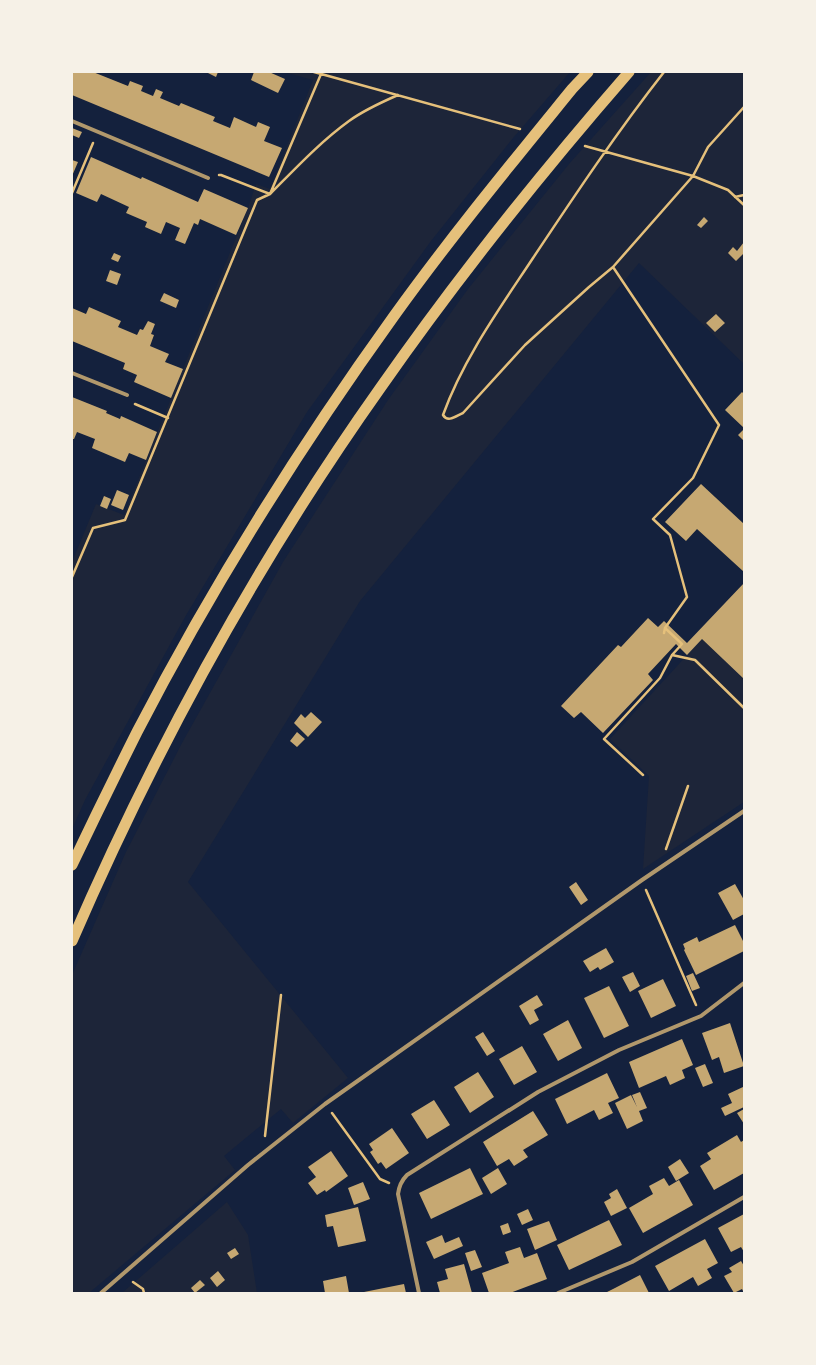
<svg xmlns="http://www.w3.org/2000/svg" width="816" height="1365" viewBox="0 0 816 1365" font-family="Figtree,sans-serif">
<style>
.green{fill:#1d2539}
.building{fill:#c6a872}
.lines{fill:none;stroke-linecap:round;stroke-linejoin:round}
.path{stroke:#e5c07b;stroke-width:2.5}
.minor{stroke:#b1986c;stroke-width:4}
.trunk{stroke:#e5c07b;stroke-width:11}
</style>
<rect width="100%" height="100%" fill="#14213d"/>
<!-- green -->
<path class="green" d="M284 72H570L513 138 431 241 307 412 185 617 85 800 72 829V562L96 504 124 515 248 208 256 184 270 189 313 80Z
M651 72H744V364L639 263 360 601 188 882 348 1078 293 1123 281 1109 224 1156 235 1170 89 1293H72V975L126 852 182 743 283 562 388 400 468 289 569 164Z
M702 639 744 679V802L643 869 649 776 610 739Z
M227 1202 248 1235 257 1293H122Z"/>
<!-- building -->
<path class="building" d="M72 72H93L128 86 130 81 143 86 141 91 153 96 156 89 163 92 160 98 179 106 181 103 215 117 213 121 230 128 234 117 256 127 258 122 270 127 264 141 282 148 269 177 72 95Z
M206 72H218L216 77Z
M254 72H269L285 79 278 93 251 80Z
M72 128 82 132 79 138 72 135Z
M91 157 141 179 142 177 198 202 204 189 248 208 236 235 200 219 198 225 194 223 185 244 175 240 180 228 166 222 161 234 145 227 147 222 126 213 129 207 101 194 97 202 76 193Z
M72 160 78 162 72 176Z
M704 217 708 221 701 228 697 225Z
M744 242V253L736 261 728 253 733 247 737 251Z
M114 253 121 256 118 262 111 259Z
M110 270 121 274 117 285 106 281Z
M164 293 179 300 176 308 160 301Z
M89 307 121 321 118 327 137 335 140 329 143 330 148 321 155 324 151 334 154 335 150 346 169 354 165 362 183 369 171 398 134 382 137 375 123 369 125 363 72 341V308L86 314Z
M716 314 725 323 715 332 706 323Z
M742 392 744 394V428L725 410Z
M72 397 107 411 106 413 120 419 121 416 157 432 146 460 129 453 125 462 92 448 95 439 77 432 74 439H72Z
M744 429V441L738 435Z
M701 484 744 524V572L697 529 686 541 665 522Z
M117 490 129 495 123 510 111 505Z
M104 496 111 499 107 509 100 506Z
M744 583V679L702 639 687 655 676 644 648 674 653 680 603 733 581 712 574 718 561 706 618 645 621 647 648 618 658 627 664 621 687 643Z
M311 712 322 722 308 737 294 723 301 714 305 718Z
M297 732 305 739 297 747 290 741Z
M576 882 588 900 581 905 569 887Z
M735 884 744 900V914L733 920 718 893Z
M735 925 744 943V951L696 975 684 950 685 949 683 944 697 937 699 942Z
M606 948 614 962 600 970 598 967 590 972 583 961Z
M633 972 640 986 630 992 622 977Z
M693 973 700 988 692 991 686 976Z
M663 979 676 1006 651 1018 638 991Z
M609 986 629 1026 604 1038 584 998Z
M537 995 543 1005 534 1010 539 1020 530 1025 519 1006Z
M568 1020 582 1048 558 1061 543 1034Z
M730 1023 744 1066 724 1073 719 1057 712 1060 702 1033Z
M483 1032 495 1051 487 1056 475 1037Z
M682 1039 693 1065 682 1070 685 1078 670 1085 666 1076 639 1088 629 1062Z
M522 1046 537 1072 514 1085 499 1059Z
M705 1064 713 1083 703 1087 695 1068Z
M478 1072 494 1097 470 1113 454 1087Z
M607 1073 619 1098 608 1103 613 1113 599 1120 594 1110 567 1124 555 1099Z
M743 1087 744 1107 725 1116 721 1108 732 1103 728 1094Z
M640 1092 647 1108 639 1111 643 1121 627 1129 615 1103 631 1095 637 1107 632 1095Z
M434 1100 450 1125 427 1139 411 1114Z
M744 1109V1124L737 1113Z
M533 1111 548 1135 523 1150 528 1157 514 1166 509 1159 497 1166 483 1142Z
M392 1128 409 1153 386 1169 381 1162 378 1164 370 1152 373 1150 369 1144Z
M737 1135 741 1142 744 1140V1173L714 1190 700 1166 711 1159 707 1153Z
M331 1151 348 1176 326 1192 325 1190 317 1195 308 1183 316 1177 308 1167Z
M680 1159 689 1173 676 1181 668 1167Z
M470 1168 483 1194 431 1219 419 1193Z
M498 1168 507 1184 491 1194 482 1178Z
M664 1178 669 1186 679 1180 693 1205 643 1233 629 1208 653 1194 649 1186Z
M363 1182 370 1199 354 1205 348 1188Z
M617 1189 627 1208 611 1216 604 1202 611 1198 609 1194Z
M358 1207 366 1241 338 1247 333 1226 327 1227 325 1215Z
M528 1209 533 1220 522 1225 517 1214Z
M744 1214V1252L741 1247 731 1252 718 1228Z
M609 1220 622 1245 569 1270 557 1245Z
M549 1221 557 1240 535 1250 527 1229Z
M508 1223 511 1232 503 1235 500 1226Z
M442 1235 445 1243 459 1237 463 1246 434 1259 426 1242Z
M705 1239 718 1263 707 1269 712 1278 698 1286 693 1277 669 1291 655 1266Z
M520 1247 524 1258 537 1253 547 1279 510 1293H489L482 1273 509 1263 505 1252Z
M235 1248 239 1254 231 1259 227 1253Z
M475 1250 482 1267 471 1271 465 1253Z
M741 1261 744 1266V1293L742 1289 734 1293 724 1276 732 1272 729 1268Z
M464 1264 472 1293H440L437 1282 448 1279 445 1269Z
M218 1271 225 1280 217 1287 210 1278Z
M640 1275 649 1293H605L615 1288Z
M346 1276 349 1293H325L323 1281Z
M200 1280 205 1285 195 1293 191 1288Z
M404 1284 406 1293H364V1292Z"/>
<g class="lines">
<!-- path -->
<path class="path" d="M314 72 520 129
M664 72C617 132 575 195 533 258 500 308 463 359 443 415 448 423 456 416 463 413L525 345 589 287 613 267 693 176 708 147 744 107
M585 146 693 176 728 190 744 205
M219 175H221L270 194C295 169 320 142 349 121 364 110 382 102 398 95
M72 193 93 143
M735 197 744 195
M613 267 719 425 693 478 653 519 670 535 687 597 665 628 664 633
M135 404 168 418
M72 577 93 528 125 520 257 200 270 194 321 74
M672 655 695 660 744 708
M643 775 604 739 660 678 672 655 682 644 665 628
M666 849 688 786
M646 890 696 1005
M332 1113 380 1179 389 1183
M265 1136 281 995
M133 1282 143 1289 144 1293"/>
<!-- minor -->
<path class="minor" d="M72 121 208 178
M72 373 127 395
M101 1293 248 1165 325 1104 642 880 744 811
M419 1293 398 1194C399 1186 401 1181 407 1175L538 1092 619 1050 701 1016 744 983
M558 1293 632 1262 744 1197"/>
<!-- trunk -->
<path class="trunk" d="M72 865C93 821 115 776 137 732 212 587 299 448 394 316 450 238 511 164 572 89L588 72
M72 941C156 747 259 559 381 387 458 277 541 173 629 72"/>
</g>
<!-- border -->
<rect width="816" height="1365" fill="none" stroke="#f6f1e7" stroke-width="146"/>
</svg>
